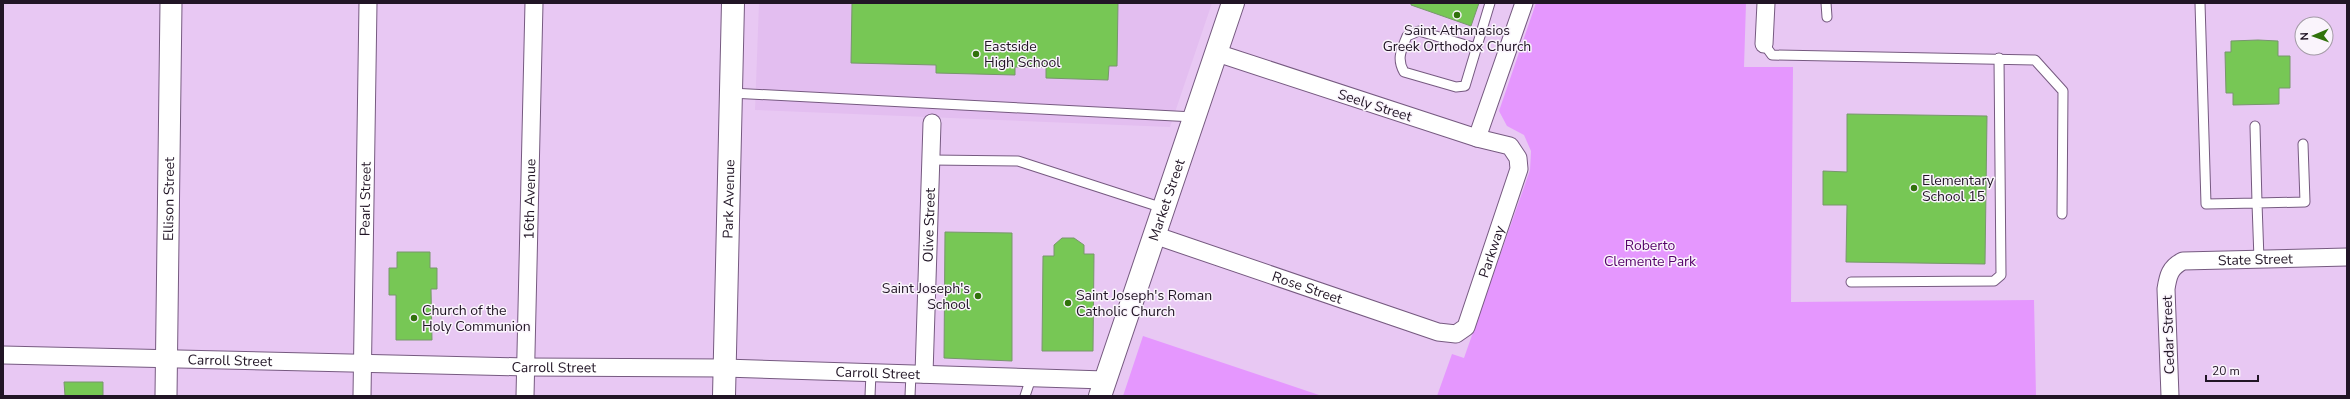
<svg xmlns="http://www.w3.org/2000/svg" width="2350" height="399" viewBox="0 0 2350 399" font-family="'Nunito Sans',sans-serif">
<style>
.built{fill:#e3bef0}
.green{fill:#e597fe}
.building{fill:#77c755;stroke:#78966d}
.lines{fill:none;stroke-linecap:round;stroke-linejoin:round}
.service-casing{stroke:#765a80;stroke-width:11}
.minor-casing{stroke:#765a80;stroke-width:19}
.tertiary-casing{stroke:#765a80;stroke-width:23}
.secondary-casing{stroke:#765a80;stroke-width:24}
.service{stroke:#fff;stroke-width:9}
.minor{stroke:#fff;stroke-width:17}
.tertiary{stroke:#fff;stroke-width:21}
.secondary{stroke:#fff;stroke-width:22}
.poi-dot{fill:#31720c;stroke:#faf4fc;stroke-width:1.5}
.labels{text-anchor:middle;stroke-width:3;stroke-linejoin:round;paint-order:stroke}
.poi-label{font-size:14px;fill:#211525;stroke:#faf4fc;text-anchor:start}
.street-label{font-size:14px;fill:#211525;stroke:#faf4fc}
.park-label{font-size:14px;fill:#56026a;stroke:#faf4fc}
</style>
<rect width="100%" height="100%" fill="#e8c8f3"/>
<!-- built -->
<path class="built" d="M759 3H1212L1170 127 755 110Z"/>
<!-- green -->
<path class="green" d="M1536 3H1746L1744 67H1793L1791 302 2034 300 2036 396H1437L1452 354 1464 358 1530 170 1531 151 1524 135 1507 126 1499 111Z
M1143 336 1322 396H1123Z"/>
<!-- building -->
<path class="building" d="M852 3H1118L1117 66H1109L1108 80 1046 78V67H1015V75L936 73V65L851 63Z
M1411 3H1479L1471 26 1411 5Z
M2258 40 2278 41V56H2290V88H2279V104L2233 105V93H2226L2225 52H2231V41Z
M1847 114 1987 116 1985 264 1846 262 1847 205H1823V171L1847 172Z
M945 232 1012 233V361L944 358Z
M1062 238H1074L1084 245V254H1094L1093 351H1042L1043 256H1054V245Z
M397 252H430V268H437V289H431L432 340H396V295H389V268H397Z
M64 382H103V396H65Z"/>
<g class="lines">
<defs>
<path id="service" d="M1826 3 1827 17
M2200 3 2206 204 2257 203 2259 259
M1764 44 1772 55 2035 60 2063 91 2062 214
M1476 48 1419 31 1407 36C1402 49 1396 58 1404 72L1456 87 1465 86 1490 3
M731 93 1194 117
M2255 126 2257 203 2305 202 2303 144
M931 160 1018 161 1163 208
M1851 282 1994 281 2001 275 1999 58
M870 396 871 373
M910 396 911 374
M1025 396 1031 378"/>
<g id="minor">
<path d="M1764 44 1766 3"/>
<path d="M1477 138 1524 3"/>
<path id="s1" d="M1154 235 1438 332 1456 334 1466 327 1519 169 1518 158 1510 146 1477 138 1217 53"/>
<path id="s2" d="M3 355 525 367 724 368 1105 380"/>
<path id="s3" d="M924 374 932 123"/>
<path id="s4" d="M362 396 368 3"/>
<path id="s5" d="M525 396 534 3"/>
<path id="s6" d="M2170 396 2166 289C2168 276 2170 267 2183 261L2347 257"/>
</g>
<g id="tertiary">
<path id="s7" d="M166 396 171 3"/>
</g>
<g id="secondary">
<path id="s8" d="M724 396 733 3"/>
<path id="s9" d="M1100 396 1233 3"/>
</g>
</defs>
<!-- service casing -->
<use href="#service" class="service-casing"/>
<!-- minor casing -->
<use href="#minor" class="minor-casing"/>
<!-- tertiary casing -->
<use href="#tertiary" class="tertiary-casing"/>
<!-- secondary casing -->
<use href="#secondary" class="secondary-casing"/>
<!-- service -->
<use href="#service" class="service"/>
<!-- minor -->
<use href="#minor" class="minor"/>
<!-- tertiary -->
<use href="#tertiary" class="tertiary"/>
<!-- secondary -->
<use href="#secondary" class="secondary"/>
</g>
<!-- markers -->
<g class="poi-dot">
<circle cx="1457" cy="15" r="4"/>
<circle cx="976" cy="54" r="4"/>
<circle cx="1914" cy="188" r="4"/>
<circle cx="978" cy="296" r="4"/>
<circle cx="1068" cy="303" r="4"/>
<circle cx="414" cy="318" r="4"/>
</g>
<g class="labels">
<!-- poi labels -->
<g class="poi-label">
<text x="1457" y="35" text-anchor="middle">Saint Athanasios<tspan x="1457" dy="16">Greek Orthodox Church</tspan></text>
<text x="984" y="51">Eastside<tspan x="984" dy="16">High School</tspan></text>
<text x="1922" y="185">Elementary<tspan x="1922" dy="16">School 15</tspan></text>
<text x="970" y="293" text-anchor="end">Saint Joseph's<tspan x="970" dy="16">School</tspan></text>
<text x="1076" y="300">Saint Joseph's Roman<tspan x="1076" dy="16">Catholic Church</tspan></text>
<text x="422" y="315">Church of the<tspan x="422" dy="16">Holy Communion</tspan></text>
</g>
<!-- street labels -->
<g class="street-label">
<text transform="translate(1375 105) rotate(18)" y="5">Seely Street</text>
<text dy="5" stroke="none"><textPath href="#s7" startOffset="197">Ellison Street</textPath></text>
<text dy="5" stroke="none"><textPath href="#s5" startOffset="197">16th Avenue</textPath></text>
<text dy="5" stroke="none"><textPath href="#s9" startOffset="207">Market Street</textPath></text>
<text dy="5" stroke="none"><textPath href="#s4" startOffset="197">Pearl Street</textPath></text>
<text dy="5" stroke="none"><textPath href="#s8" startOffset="197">Park Avenue</textPath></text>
<text dy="5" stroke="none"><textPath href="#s3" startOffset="149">Olive Street</textPath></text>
<text dy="5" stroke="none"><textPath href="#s1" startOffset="410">Parkway</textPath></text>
<text dy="5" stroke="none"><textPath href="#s6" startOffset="214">State Street</textPath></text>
<text dy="5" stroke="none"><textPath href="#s1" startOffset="162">Rose Street</textPath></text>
<text transform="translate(2168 335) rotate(-92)" y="5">Cedar Street</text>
<text dy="5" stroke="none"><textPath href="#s2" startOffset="227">Carroll Street</textPath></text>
<text dy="5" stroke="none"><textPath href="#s2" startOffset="551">Carroll Street</textPath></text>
<text dy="5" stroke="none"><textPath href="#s2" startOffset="875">Carroll Street</textPath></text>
</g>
<!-- park labels -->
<g class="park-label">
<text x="1650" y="250">Roberto<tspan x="1650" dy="16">Clemente Park</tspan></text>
</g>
</g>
<!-- border -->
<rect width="2350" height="399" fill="none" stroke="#211525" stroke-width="8"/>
<!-- north arrow -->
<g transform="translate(2314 36) rotate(268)"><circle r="19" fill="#faf4fc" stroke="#a39ba6"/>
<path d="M0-3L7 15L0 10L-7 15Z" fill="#31720c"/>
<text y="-6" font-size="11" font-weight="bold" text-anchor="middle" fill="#211525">N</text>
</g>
<!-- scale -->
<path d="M2206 375v6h52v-6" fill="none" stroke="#211525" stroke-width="2"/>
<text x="2212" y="375" font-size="12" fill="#211525" stroke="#faf4fc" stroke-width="3" paint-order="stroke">20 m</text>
</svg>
